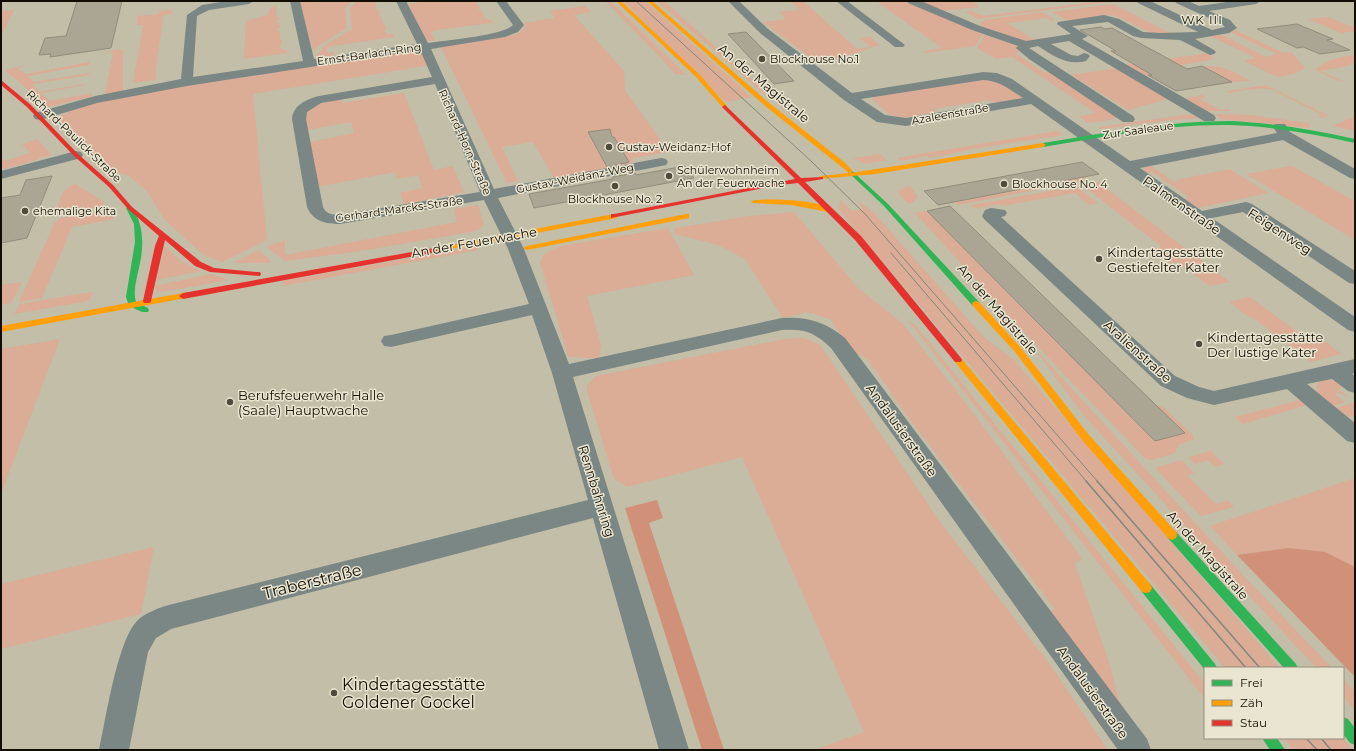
<svg xmlns="http://www.w3.org/2000/svg" width="1356" height="751" viewBox="0 0 1356 751" font-family="Montserrat,sans-serif">
<style>
.green{fill:#dbac96}
.forest{fill:#d09178}
.building{fill:#aba694;stroke:#918d7b}
.lines{fill:none;stroke-linecap:round;stroke-linejoin:round}
.street{fill:#7a8784;fill-rule:evenodd}
.fast{fill:#30b455;fill-rule:evenodd}
.slow{fill:#ff9f0a;fill-rule:evenodd}
.jam{fill:#e5322d;fill-rule:evenodd}
.tram-far1{stroke:#82877d;stroke-width:1}
.tram{stroke:#82877d;stroke-width:1.5}
.poi-dot{fill:#4f4b3c;stroke:#eae5d0;stroke-width:1.5}
.labels{text-anchor:middle;stroke-width:3;stroke-linejoin:round;paint-order:stroke}
.far-street-label{font-size:11px;fill:#110d02;stroke:#eae5d0}
.far-poi-label{font-size:11px;fill:#110d02;stroke:#eae5d0;text-anchor:start}
.far-neighbourhood-label{font-size:12px;letter-spacing:1px;fill:#110d02;stroke:#eae5d0}
.street-label{font-size:13px;fill:#110d02;stroke:#eae5d0}
.poi-label{font-size:13px;fill:#110d02;stroke:#eae5d0;text-anchor:start}
.near-street-label{font-size:16px;fill:#110d02;stroke:#eae5d0}
.near-poi-label{font-size:16px;fill:#110d02;stroke:#eae5d0;text-anchor:start}
</style>
<rect width="100%" height="100%" fill="#c3bea7"/>
<!-- green -->
<path class="green" d="M298 1H311L312 3 329 1H351L345 8 347 28 319 45 313 51Z
M357 1 375 2 377 6H375L380 13 378 14 380 17H382L383 25H385L387 29H385L386 34H393L394 37 332 46 326 48 328 53 334 52 335 55 315 58 325 45 352 29 350 8Z
M427 1H474L480 7 478 8 485 15H483L486 19 491 20 493 23 436 30 431 32 435 40 425 41 408 4Z
M605 1H610L686 75 675 74 663 60Z
M623 1H645L751 97 726 102Z
M657 1H664L768 93 765 94 759 89Z
M790 1H803L857 49 871 47 860 38 870 36 879 45 829 62 819 64 763 22 786 19 779 12 800 10Z
M876 1H910L983 34 975 46 925 53 924 51 942 48Z
M917 1H972L978 5V7L942 11Z
M1103 1 1109 2 978 19 965 12 971 11 984 16Z
M1113 4 1170 33 1153 34 1114 15 1069 21 1052 12Z
M277 6 276 15H278L279 19 277 20V23H279L280 28H278V31H280V40H282V45H280L281 49H283V51L287 50V53L244 59 246 21 267 15 271 7Z
M585 6 591 12 574 15 624 71 625 90 669 152 634 158 632 165 555 180 533 142 502 147 518 181 507 183 441 47 514 35 522 31 526 27 524 23 555 18 550 11Z
M14 10 1 36V11Z
M171 10 172 14 163 15 155 80 133 83 143 25H137L138 16 159 14V11Z
M1042 12 1055 20 1052 21 1047 18 1007 23 1033 39 1055 37 1031 44 983 28 980 24 984 20Z
M1328 17 1355 28V31L1341 33 1308 19Z
M1235 30 1284 53 1291 52 1305 68 1294 74 1277 77 1244 61 1256 58 1210 36 1220 34 1266 57 1277 54 1228 31Z
M985 35 1018 46 1026 51 1015 53 1043 72 1056 74 1119 116 1110 120 1088 123 1079 117 1080 116 1096 113 1012 57 996 59 977 48Z
M424 46 432 65 253 94 267 240 222 262 204 255 197 249 164 219 147 191 129 176 110 170 56 119 82 103Z
M120 49 123 51V90L120 92 105 94 113 52H106Z
M1209 53 1213 58 1210 60 1158 69 1163 73 1144 76 1122 65Z
M1355 55V64L1351 63 1350 64 1352 65 1321 71 1345 82 1336 80 1315 70C1324 61 1342 56 1355 55Z
M90 62 89 65 28 76 34 82 89 73V75L33 84 39 92 85 84V85L41 93 50 101 92 93 91 97 48 107 5 70 26 65 18 69 26 74Z
M1202 66C1223 65 1233 71 1251 81L1232 82Z
M1118 68 1170 98 1129 110 1071 75Z
M982 78 996 79 1024 98 996 103 988 100 934 109 937 112 904 118 890 115 872 99 873 97Z
M1266 85 1329 116H1330L1321 118 1318 116 1322 115 1281 94H1275L1279 92C1264 85 1246 90 1229 93L1227 91Z
M404 93 434 170 453 166 464 192 404 205 400 193 422 188 418 175 397 179 395 172 317 187 310 142 354 133 351 122 307 130 305 114 314 105 341 99 342 103Z
M1202 95 1206 97 1200 99 1221 110 1228 109 1231 111H1205L1183 99Z
M1218 114 1250 115 1307 123 1310 125V128L1221 119 1216 115Z
M1184 115H1193L1198 118 1162 121 1102 129 1099 127Z
M1353 117H1355V131L1333 126Z
M1057 131 1063 135 984 147 929 158 927 156 900 161 897 158Z
M37 139 52 155 39 158V159L5 169 1 167V157L5 161 30 153 22 144Z
M880 154 887 160 864 164 853 158Z
M1148 164 1174 182 1179 181 1176 180 1230 169 1268 193 1193 209 1182 199 1189 197 1152 172 1145 173 1144 167Z
M1292 166 1355 201V240L1246 174Z
M1083 177 1088 180 958 205 955 202Z
M1098 182 1230 282 1209 286 1178 262 1171 264 1152 249 1162 247 1086 188 1096 186 1093 184Z
M76 184 104 202V205L99 208 55 214C60 201 61 187 76 184Z
M910 186 918 197 912 203 908 204 898 193 899 190Z
M1073 187 1078 188 1098 203 1089 205 1075 193 1002 206 999 204 975 209 971 205Z
M841 200 851 211 863 209 855 201 865 206 874 213 973 325 986 339 1014 360 1280 668H1225L842 213 839 208Z
M478 205 484 225 478 230 471 232 361 251 285 261 267 247 285 240V255L457 222 454 209Z
M111 210 114 219 72 227 42 298 19 302 55 222 60 218Z
M927 211 1155 441 1185 433 1157 406H1162L1193 435 1194 439 1178 445 1175 453 1152 460 1146 459 1035 344 915 213Z
M794 212 858 288 902 323 955 389 1082 558 1075 564 1109 662 1120 704 1048 612 1055 609 911 421 868 360 851 350 830 319 807 312 783 318 745 259 718 245 675 234V228L750 216Z
M668 228 694 275 587 296 601 345 599 358H583L568 356 540 262 545 253 561 246Z
M165 246 182 262 200 271 157 280Z
M478 246V250L282 286 283 281Z
M258 250 271 261 268 263H234Z
M210 274 225 278 228 280 162 292H158L155 286Z
M22 282 11 303 1 305V285Z
M91 292 93 293 90 299 83 302 14 314 19 304Z
M1250 297 1314 344 1325 341 1341 354 1311 362 1252 317H1249L1229 302Z
M907 319 916 326 1205 684V699Z
M801 338 810 340 820 345 941 523 1048 662 1108 750H814L864 732 742 457 627 487 614 479 587 391V385L596 376 785 339Z
M60 339 1 494V349Z
M1039 353 1242 574 1332 668H1316L1086 418 1038 354Z
M1326 379 1336 381 1347 385 1338 389 1351 399 1340 393 1334 394 1345 402 1329 407 1317 394V383Z
M1301 400 1307 405 1243 424 1235 417Z
M1355 402V417L1354 416 1344 418 1333 409Z
M1211 451 1224 464 1215 467 1208 460 1195 464 1189 457Z
M1182 460 1194 473 1187 475 1216 504 1228 500 1234 507 1201 516 1155 468Z
M1355 478V567L1325 552 1289 548 1237 555 1210 526Z
M154 547 141 614 1 649V584Z
M1343 679 1355 692V710L1343 697Z
M1284 738H1343L1353 750H1294Z"/>
<!-- forest -->
<path class="forest" d="M657 500 663 518 649 523 724 750H702L625 508Z
M1289 548 1325 552 1355 567V677L1237 555Z"/>
<!-- building -->
<path class="building" d="M77 1H122L111 48 50 57 51 54 39 55 45 38 66 36Z
M1297 24 1333 39 1327 40 1350 50 1320 54 1303 47 1297 48 1257 29Z
M1101 27 1105 29 1112 28 1187 69 1202 66 1232 82 1176 91 1148 75H1152L1111 51H1116L1080 30Z
M746 32 749 35 794 81 774 84 728 34Z
M610 129 612 137H614L629 162 607 167 588 132Z
M1082 162 1099 174 938 205 924 191Z
M685 166 694 178 534 208 529 194 613 179 612 177 635 173 636 175Z
M52 176 27 238 1 243V198L20 195 26 180Z
M950 206 1157 406 1185 433 1155 441 927 211Z"/>
<g class="lines">
<!-- street -->
<path class="street" d="M227 1H254L249 4 209 10 197 16 193 77 303 61 290 1H300L314 59 417 44 396 1H406L428 43C446 40 502 36 513 25L496 1H506L524 25 518 32 505 37 431 49 494 189 661 158 666 159 668 162 666 165 661 166 498 198 524 249 569 364 782 318C807 316 826 322 845 338L1147 739 1151 750H1118L831 348C814 332 805 329 782 330L573 377 689 750H659L593 518 171 629 156 638 148 652 129 750H99C106 720 117 640 138 620 144 614 156 609 165 606L588 500 552 373 532 315 391 347 384 346 381 341 384 336 391 335 529 304 508 249 484 200 340 224C325 224 313 221 307 207L292 119C293 105 307 99 319 96L432 77 420 50 187 86 97 103 40 120 35 119 33 116 35 113 95 96 181 79 187 15 202 5ZM435 84 480 192 344 214C335 215 327 216 323 207L306 119 307 112 321 103Z
M728 1H739L768 29 852 93 983 72 997 73 1012 79 1130 161 1277 133 1273 127 1275 124H1285L1290 132 1355 169V179L1350 178 1283 140 1140 168 1202 211 1246 202 1252 204 1355 271V284L1349 283 1243 212 1212 218 1355 317V332L1348 330 1031 104 906 126 877 122 844 100 760 33ZM983 80C1000 81 1009 89 1023 98L906 118 885 115 861 99Z
M836 1H847L905 45 903 47H895Z
M907 1H921L980 26 1026 41 1071 34 1057 24 1058 22 1104 15 1119 19 1143 32 1160 33 1198 32 1138 3 1137 1H1150L1212 30 1225 27 1222 24 1176 3 1175 1H1188L1199 6 1234 1H1261L1256 4 1209 11 1230 20 1237 28 1229 33 1195 39 1214 50 1216 52 1214 54 1210 55 1180 40 1141 38 1133 36 1108 22 1072 26 1088 36 1082 39 1214 115 1216 118 1214 121H1204L1069 41 1051 44 1071 55 1078 56 1084 53 1088 54 1090 56 1086 61C1068 66 1053 56 1038 46L1029 48 1133 116 1135 119 1133 122H1123L1029 59 1016 48 1018 46 972 30 908 3Z
M76 151 81 152 83 155 81 158 1 179V171Z
M991 208 1005 210 1007 213 1005 216 1001 217 1175 376 1199 387 1214 391 1355 359V373L1352 374 1355 376V393L1348 391 1332 379 1307 384 1355 423V443L1347 441 1287 389 1214 405 1187 398 1161 386 984 219 982 216 985 210Z"/>
<!-- fast -->
<path class="fast" d="M1230 121C1273 123 1314 130 1355 139V143C1314 134 1272 126 1229 125 1166 124 1105 137 1043 147L1040 145 1043 143C1105 133 1167 121 1230 121Z
M850 169 888 204 979 302 980 304 979 306H973L884 206 848 172 847 171Z
M130 206 132 207C145 227 144 249 138 272 136 282 133 292 136 302L148 308 149 310 148 312H142L129 306 126 297 135 242 134 224 126 208Z
M1172 530 1176 532 1296 664 1298 668H1284L1168 538 1167 535 1168 532Z
M1146 583 1150 584 1215 664 1217 668H1205V670L1142 592 1140 588 1142 584Z
M1343 717 1348 719 1355 728V745L1350 743 1343 734Z
M1262 738H1277L1285 750H1270Z"/>
<!-- slow -->
<path class="slow" d="M616 1H621L700 75 727 106V108H723L696 77Z
M647 1H652L768 102 844 162 853 171 851 173 1043 143 1046 145 1043 147 875 174 819 179 818 178 821 176 849 173 764 105Z
M754 200C772 199 818 199 832 210L828 212 791 205 752 203 751 202Z
M614 214H617V218L434 252 430 250 434 248Z
M686 214H689V218L527 250 523 248 527 246Z
M183 293 186 294 187 296 186 298 1 332V326Z
M976 301 979 302 1021 348 1089 435 1176 532 1177 535 1176 538 1172 540 1168 538 1083 441 1015 352 973 306 972 304 973 302Z
M958 357 961 358 1150 584 1152 588 1150 592 1146 593 1142 592 955 362 954 360 955 358Z"/>
<!-- jam -->
<path class="jam" d="M1 80 31 105 78 154 113 185 132 207 201 262 214 268 257 272H260L261 274 260 276 210 272 195 266 165 240 151 301 150 303H144L143 301 155 246 159 236 128 209 109 187 74 156 27 107 1 85Z
M725 105 801 178 823 177V179L805 182 861 236 961 358 962 360 961 362H955L855 240 798 183 780 185 611 218V214H614L795 179 723 108 722 107Z
M434 248 438 250 437 252 183 299 179 296 183 293Z"/>
<!-- tram-far1 -->
<path class="tram-far1" d="M636 1 811 161 865 214 1098 482
M891 253 1087 482"/>
<!-- tram -->
<path class="tram" d="M1086 481 1246 668
M1097 481 1260 668
M1306 738 1317 750
M1321 738 1331 750"/>
</g>
<!-- markers -->
<g class="poi-dot">
<circle cx="762" cy="59" r="4"/>
<circle cx="609" cy="147" r="4"/>
<circle cx="669" cy="176" r="4"/>
<circle cx="1004" cy="184" r="4"/>
<circle cx="615" cy="186" r="4"/>
<circle cx="25" cy="211" r="4"/>
<circle cx="1099" cy="259" r="4"/>
<circle cx="1199" cy="344" r="4"/>
<circle cx="230" cy="402" r="4"/>
<circle cx="334" cy="693" r="4"/>
</g>
<g class="labels">
<!-- far-street labels -->
<g class="far-street-label">
<text transform="translate(369 54) rotate(-8)" y="4">Ernst-Barlach-Ring</text>
<text transform="translate(950 114) rotate(-10)" y="4">Azaleenstraße</text>
<text transform="translate(1138 130) rotate(-8)" y="4">Zur Saaleaue</text>
<text transform="translate(74 136) rotate(44)" y="4">Richard-Paulick-Straße</text>
<text transform="translate(465 142) rotate(66)" y="4">Richard-Horn-Straße</text>
<text transform="translate(575 178) rotate(-11)" y="4">Gustav-Weidanz-Weg</text>
<text transform="translate(399 209) rotate(-8)" y="4">Gerhard-Marcks-Straße</text>
</g>
<!-- far-poi labels -->
<g class="far-poi-label">
<text x="770" y="63">Blockhouse No.1</text>
<text x="617" y="151">Gustav-Weidanz-Hof</text>
<text x="677" y="174">Schülerwohnheim<tspan x="677" dy="13">An der Feuerwache</tspan></text>
<text x="1012" y="188">Blockhouse No. 4</text>
<text x="615" y="203" text-anchor="middle">Blockhouse No. 2</text>
<text x="33" y="215">ehemalige Kita</text>
</g>
<!-- far-neighbourhood labels -->
<g class="far-neighbourhood-label">
<text x="1202" y="24">WK III</text>
</g>
<!-- street labels -->
<g class="street-label">
<text transform="translate(764 83) rotate(40)" y="5">An der Magistrale</text>
<text transform="translate(1182 205) rotate(35)" y="5">Palmenstraße</text>
<text transform="translate(1280 231) rotate(33)" y="5">Feigenweg</text>
<text transform="translate(474 242) rotate(-10)" y="5">An der Feuerwache</text>
<text transform="translate(998 309) rotate(49)" y="5">An der Magistrale</text>
<text transform="translate(1138 351) rotate(42)" y="5">Aralienstraße</text>
<text transform="translate(902 430) rotate(54)" y="5">Andalusierstraße</text>
<text transform="translate(597 491) rotate(73)" y="5">Rennbahnring</text>
<text transform="translate(1208 555) rotate(48)" y="5">An der Magistrale</text>
<text transform="translate(1093 692) rotate(54)" y="5">Andalusierstraße</text>
</g>
<!-- poi labels -->
<g class="poi-label">
<text x="1107" y="257">Kindertagesstätte<tspan x="1107" dy="15">Gestiefelter Kater</tspan></text>
<text x="1207" y="342">Kindertagesstätte<tspan x="1207" dy="15">Der lustige Kater</tspan></text>
<text x="238" y="400">Berufsfeuerwehr Halle<tspan x="238" dy="15">(Saale) Hauptwache</tspan></text>
</g>
<!-- near-street labels -->
<g class="near-street-label">
<text transform="translate(312 581) rotate(-14)" y="6">Traberstraße</text>
</g>
<!-- near-poi labels -->
<g class="near-poi-label">
<text x="342" y="690">Kindertagesstätte<tspan x="342" dy="18">Goldener Gockel</tspan></text>
</g>
</g>
<!-- border -->
<rect width="1356" height="751" fill="none" stroke="#110d02" stroke-width="4"/>
<!-- legend -->
<rect x="1204" y="667" width="140" height="72" fill="#eae5d0" stroke="#938f7e"/>
<rect x="1212" y="680" width="20" height="6" fill="#30b455" stroke="#938f7e"/>
<text x="1240" y="687" font-size="12" fill="#110d02">Frei</text>
<rect x="1212" y="700" width="20" height="6" fill="#ff9f0a" stroke="#938f7e"/>
<text x="1240" y="707" font-size="12" fill="#110d02">Zäh</text>
<rect x="1212" y="720" width="20" height="6" fill="#e5322d" stroke="#938f7e"/>
<text x="1240" y="727" font-size="12" fill="#110d02">Stau</text>
</svg>
